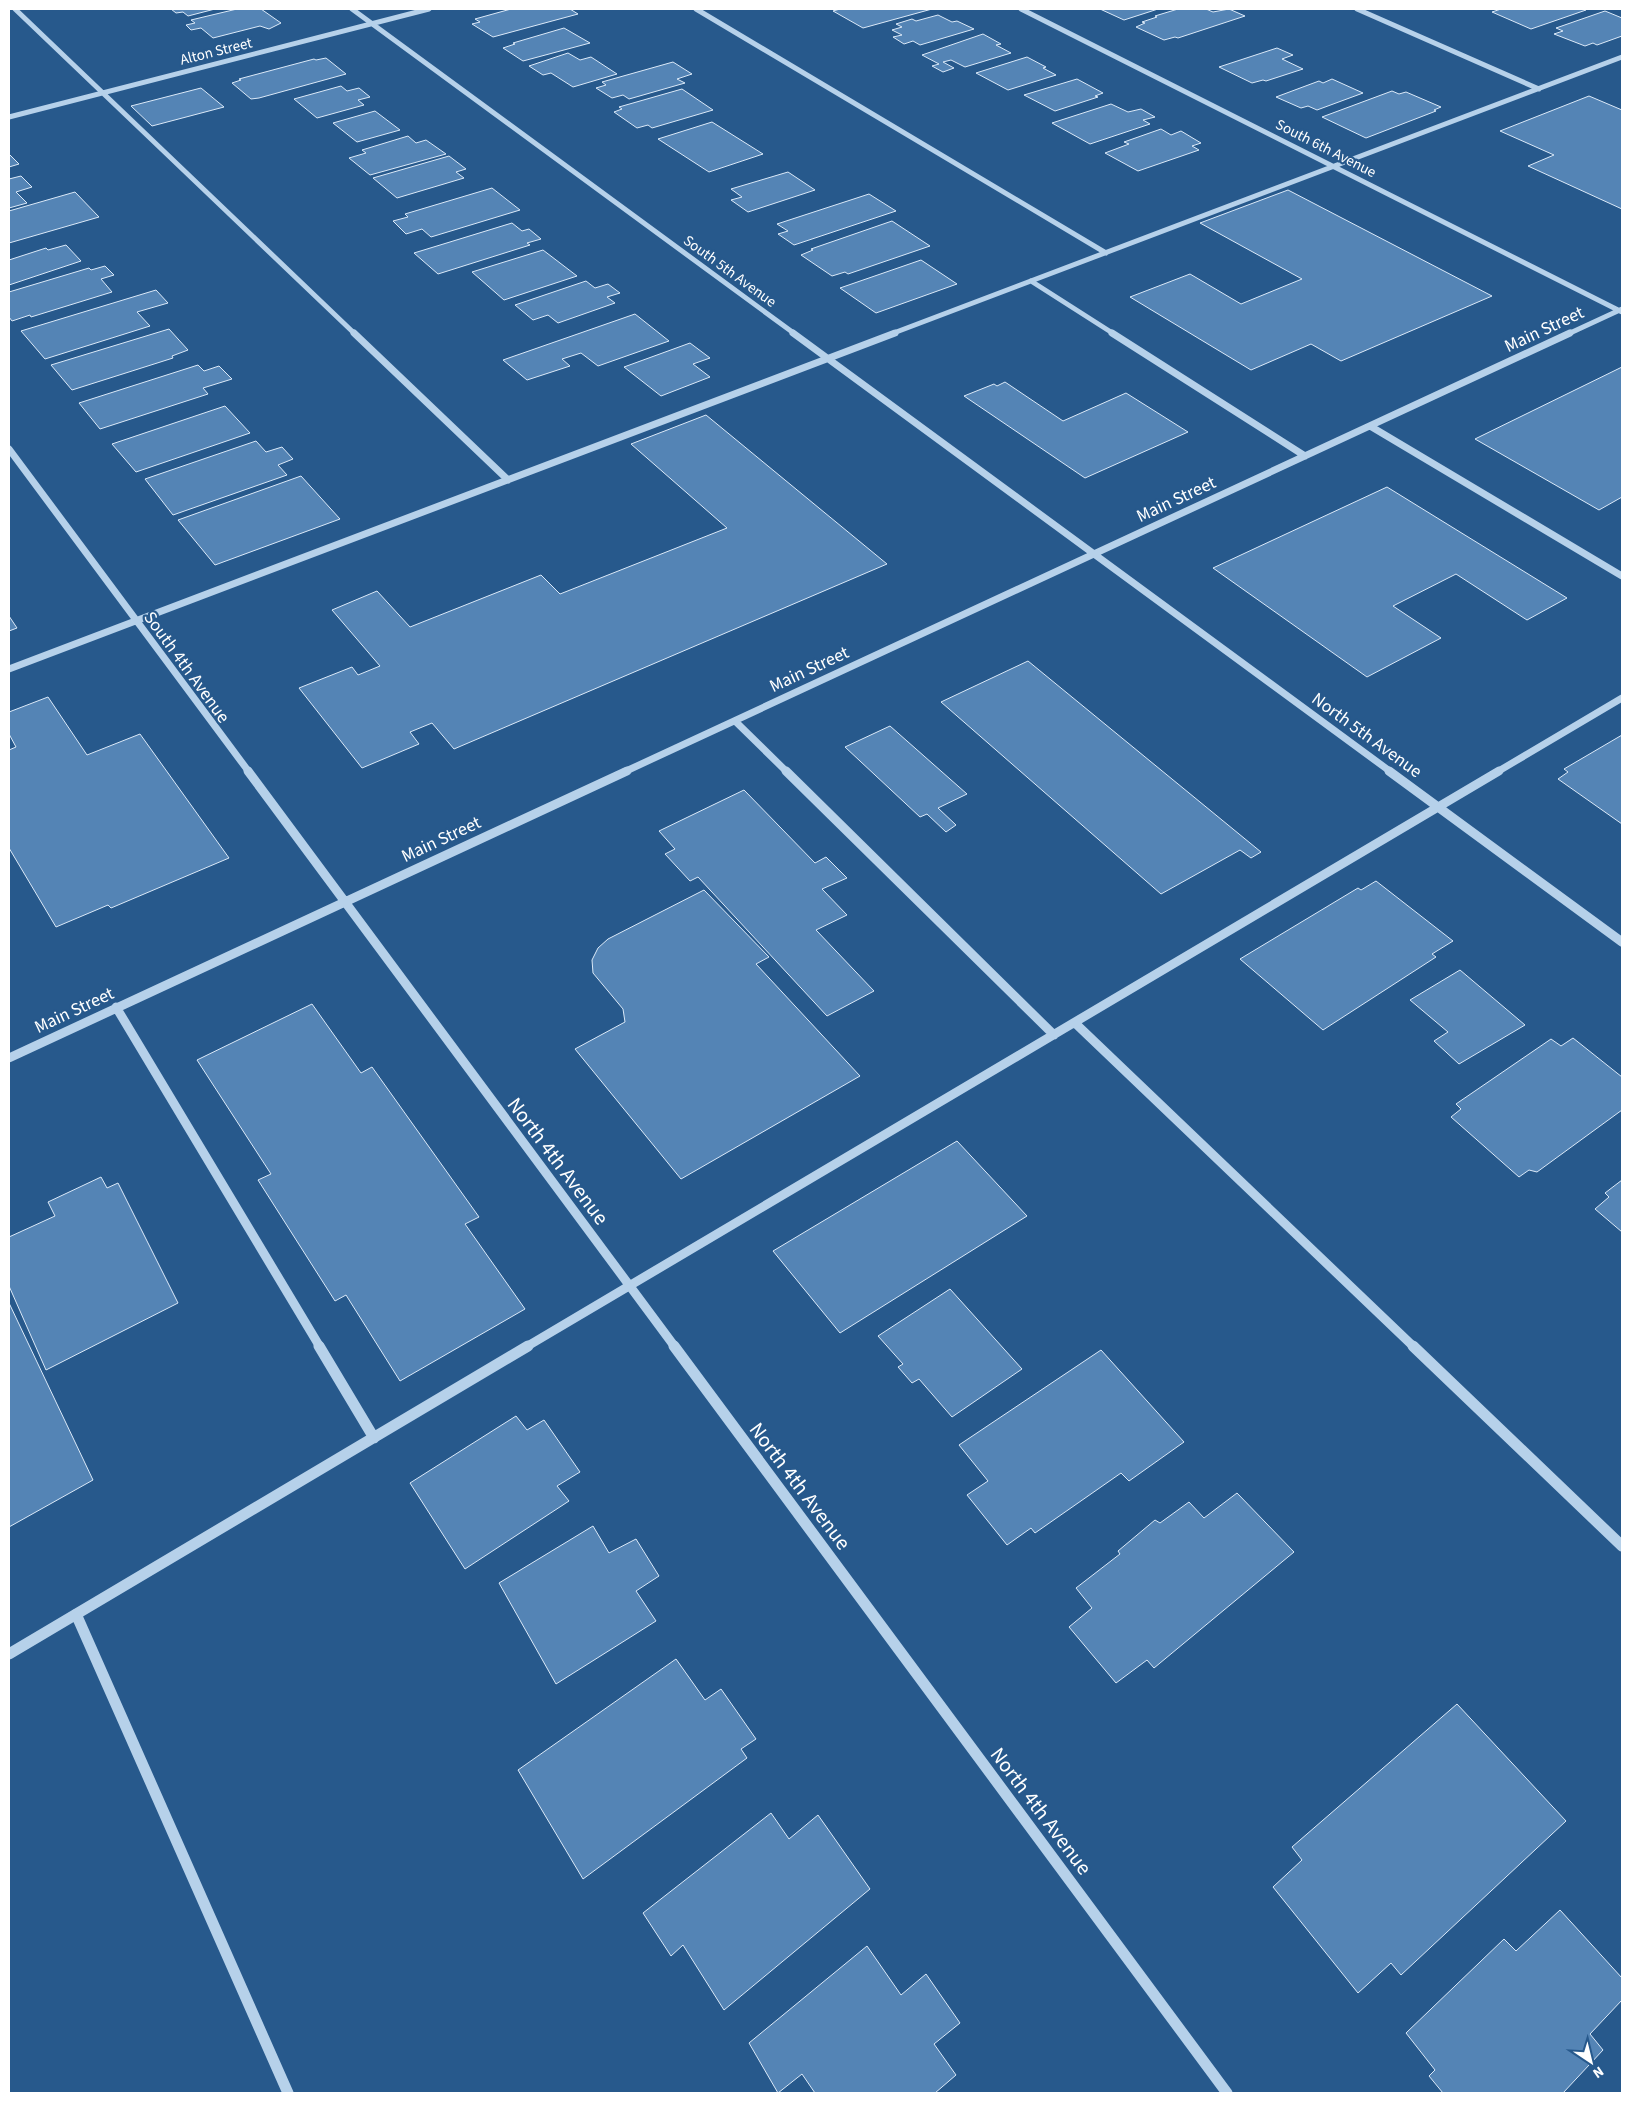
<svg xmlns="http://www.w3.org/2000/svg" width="1631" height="2102" viewBox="0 0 1631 2102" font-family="'Source Sans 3',sans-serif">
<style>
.building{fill:#5484b5;stroke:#dbe9f8}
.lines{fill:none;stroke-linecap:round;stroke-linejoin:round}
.minor-far3{stroke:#b6d1ea;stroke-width:5}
.minor-far2{stroke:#b6d1ea;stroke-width:7}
.minor-far1{stroke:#b6d1ea;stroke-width:9}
.minor{stroke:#b6d1ea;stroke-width:11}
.labels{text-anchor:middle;stroke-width:4.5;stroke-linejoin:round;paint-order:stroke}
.far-street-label{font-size:15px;fill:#fff;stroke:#27598c}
.street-label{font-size:18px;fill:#fff;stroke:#27598c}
.near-street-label{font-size:21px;fill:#fff;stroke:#27598c}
</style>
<rect width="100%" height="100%" fill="#27598c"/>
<!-- building -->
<path class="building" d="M171 9H215L188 16 183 12 176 13Z
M237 9H261L281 23 269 29 260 26 213 38 201 28 191 30 186 25 195 23 191 20Z
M511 9H570L578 14 493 37 472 24 480 22 475 19Z
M840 9H932L863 28 833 11Z
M1100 9H1158L1124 20Z
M1178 9H1206L1213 12 1229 9 1245 16 1178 38 1175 37 1164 40 1136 27 1145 23 1142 22 1157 17 1155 16Z
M1501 9H1584L1586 10 1531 29 1492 12Z
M1605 11 1622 18V36L1597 45 1593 43 1585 46 1554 34 1563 31 1556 28Z
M938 15 952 22 957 21 974 29 920 45 913 41 904 44 893 37 902 35 892 30 902 27 896 24 912 19 916 21Z
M564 28 590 43 523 61 503 48 515 44 513 43Z
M983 34 1001 44 996 45 1011 53 965 67 951 60 943 62 954 68 943 72 932 66 939 64 922 55Z
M1277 48 1293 55 1282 59 1303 69 1266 81 1263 80 1252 83 1219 67Z
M568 53 580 60 591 57 617 74 573 87 551 73 543 75 529 66Z
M1027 57 1046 67 1043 68 1056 75 1008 90 976 73Z
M326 58 346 74 259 98 251 99 232 83 241 80 239 79 314 59 316 60Z
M673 62 692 74 677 79 685 83 629 99 623 95 612 98 596 88 606 85 602 82Z
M1077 79 1103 93 1095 96 1098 97 1055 111 1024 95Z
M1332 79 1363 93 1317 110 1308 106 1301 108 1276 97 1319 81 1323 83Z
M341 86 347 91 359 88 370 97 358 100 364 105 317 118 294 99Z
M201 88 224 107 152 126 131 106Z
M682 89 713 110 652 128 648 125 637 128 614 112 622 109 619 107Z
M1392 91 1399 94 1406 92 1441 107 1434 110 1436 111 1366 138 1322 117Z
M1589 96 1622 110V209L1528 166 1554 155 1500 131Z
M1111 104 1128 112 1141 109 1155 117 1143 120 1150 124 1090 144 1052 123Z
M375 111 400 130 357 142 333 123Z
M712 122 763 154 709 172 658 139Z
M1161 129 1171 135 1181 131 1201 143 1192 146 1199 150 1138 171 1105 153 1129 144 1124 142Z
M408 136 416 143 426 140 446 154 370 175 349 158 366 153 362 150Z
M9 154 19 164 9 167Z
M449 156 466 169 456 172 464 178 397 198 373 178Z
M788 172 815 190 748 212 731 200 742 197 731 189Z
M21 176 32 187 16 192 27 203 9 208V179Z
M492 188 520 210 431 237 422 229 406 234 393 221 408 217 405 214Z
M1288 190 1492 296 1341 361 1311 344 1251 370 1130 297 1190 274 1241 304 1302 279 1200 223Z
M75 192 99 217 9 243V211Z
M869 194 896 211 794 245 778 234 788 231 777 224Z
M892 221 930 246 848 274 845 272 832 276 801 255 813 250 811 249Z
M512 223 522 231 529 229 541 239 527 243 530 245 438 274 414 253Z
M66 245 81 261 9 285V260L46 248 48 250Z
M543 250 577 276 504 300 472 272Z
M921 260 957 284 876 313 840 288Z
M105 266 114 275 101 279 112 292 31 317 30 315 12 321 9 317V292L89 268 91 270Z
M586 281 595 288 608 284 620 293 607 297 615 303 558 323 548 315 533 320 515 305Z
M156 290 168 303 137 312 150 326 45 359 21 331Z
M635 314 669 341 598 366 581 353 562 359 570 366 527 380 503 360Z
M169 329 188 350 172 356 173 358 72 390 51 365Z
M690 343 710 358 693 364 710 377 661 396 624 367Z
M198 365 204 371 219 366 232 379 203 388 208 394 100 429 79 403Z
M1622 367V497L1599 510 1475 439Z
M1005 382 1063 421 1126 393 1188 432 1085 478 964 396 994 384 997 386Z
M225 406 250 433 136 472 112 444Z
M706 415 887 564 454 749 432 723 410 732 419 744 362 768 299 688 352 667 358 675 380 666 332 610 377 591 410 627 541 575 560 594 727 528 631 444Z
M256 441 266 452 282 447 293 459 278 465 287 475 173 515 145 479Z
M301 476 340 519 215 565 178 520Z
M1387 487 1567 598 1527 620 1456 574 1393 606 1441 638 1367 677 1213 568Z
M9 616 17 628 9 631Z
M1028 661 1261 852 1251 858 1240 850 1161 894 941 702Z
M48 697 87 755 140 734 229 858 111 908 108 905 56 927 9 848V750L16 747 9 734V712Z
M890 726 967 794 938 808 956 825 946 832 927 814 920 817 845 747Z
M1622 735V824L1558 779 1568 772 1564 769Z
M744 790 815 863 826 857 847 878 822 889 847 915 816 930 874 991 827 1016 698 877 690 881 665 854 675 849 659 831Z
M1376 881 1453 941 1432 954 1436 957 1323 1030 1240 959 1358 888 1361 890Z
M704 890 769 957 756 964 860 1076 681 1179 575 1049 625 1022 623 1009 593 973 592 960 598 948 608 939Z
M1460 970 1525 1025 1459 1064 1434 1041 1448 1032 1410 1000Z
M312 1004 361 1073 372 1067 479 1217 465 1224 525 1309 400 1381 346 1295 335 1301 258 1180 271 1174 197 1060Z
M1573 1038 1622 1077V1110L1537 1172 1529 1170 1519 1177 1451 1117 1461 1109 1456 1104 1551 1039 1561 1046Z
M957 1141 1027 1216 840 1333 773 1251Z
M101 1177 107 1188 118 1183 178 1303 46 1370 9 1286V1237L55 1216 48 1202Z
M1622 1180V1232L1595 1209 1609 1197 1605 1193Z
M950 1289 1022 1369 952 1417 919 1379 912 1383 898 1367 903 1364 878 1336Z
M9 1303 93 1480 9 1527Z
M1101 1350 1184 1442 1129 1481 1121 1473 1035 1533 1031 1528 1007 1545 967 1495 988 1481 959 1445Z
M516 1416 527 1430 544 1420 580 1472 557 1486 569 1501 465 1569 410 1483Z
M1237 1493 1294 1552 1154 1668 1147 1660 1116 1683 1069 1627 1092 1608 1076 1588 1120 1554 1118 1551 1155 1520 1160 1523 1189 1502 1204 1518Z
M593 1526 609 1553 636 1539 659 1576 636 1591 656 1621 556 1684 499 1583Z
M676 1659 705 1700 721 1689 756 1739 741 1749 747 1758 583 1879 518 1770Z
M1457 1704 1566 1821 1401 1975 1391 1963 1358 1993 1273 1887 1302 1860 1292 1847Z
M771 1813 789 1839 818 1815 870 1889 724 2010 683 1945 671 1956 643 1913Z
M1560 1910 1622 1978V2000L1590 2034 1603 2050 1563 2093H1443L1429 2076 1435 2070 1406 2033 1504 1939 1516 1951Z
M867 1946 901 1995 926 1974 960 2023 934 2044 956 2075 935 2093H815L802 2074 778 2093 749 2043Z"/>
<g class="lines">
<!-- minor-far3 -->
<path class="minor-far3" d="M15 9 355 334
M352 9 795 334
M696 9 1106 253
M1021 9 1622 312
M1357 9 1539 89
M9 117 429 9
M1031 281 1114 334
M891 334 1622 57
M1568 334 1622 309"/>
<!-- minor-far2 -->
<path class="minor-far2" d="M354 333 508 480
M793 333 1391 772
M1112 333 1305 456
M1370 426 1622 576
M9 449 249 772
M9 669 895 333
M735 721 787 772
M624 772 1570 333
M1497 772 1622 698"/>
<!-- minor-far1 -->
<path class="minor-far1" d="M248 771 675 1347
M786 771 1054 1035
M1389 771 1622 942
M116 1007 320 1347
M1075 1023 1414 1347
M9 1058 627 771
M526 1347 1499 771"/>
<!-- minor -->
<path class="minor" d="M319 1346 374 1438
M674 1346 1227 2093
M1413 1346 1622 1546
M76 1614 288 2093
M9 1654 528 1346"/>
</g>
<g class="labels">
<!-- far-street labels -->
<g class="far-street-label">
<text transform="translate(216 51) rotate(-14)" y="5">Alton Street</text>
<text transform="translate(1326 148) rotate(27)" y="5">South 6th Avenue</text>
<text transform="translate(730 271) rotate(36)" y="5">South 5th Avenue</text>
</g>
<!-- street labels -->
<g class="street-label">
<text transform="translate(1544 329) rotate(-25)" y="6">Main Street</text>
<text transform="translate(1176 499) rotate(-25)" y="6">Main Street</text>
<text transform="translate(187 667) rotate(54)" y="6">South 4th Avenue</text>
<text transform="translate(809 669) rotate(-25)" y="6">Main Street</text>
<text transform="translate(1367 735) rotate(36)" y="6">North 5th Avenue</text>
<text transform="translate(441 839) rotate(-25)" y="6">Main Street</text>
<text transform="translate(74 1010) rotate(-25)" y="6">Main Street</text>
</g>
<!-- near-street labels -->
<g class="near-street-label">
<text transform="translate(558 1161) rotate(53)" y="7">North 4th Avenue</text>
<text transform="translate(800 1486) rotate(53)" y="7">North 4th Avenue</text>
<text transform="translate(1041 1811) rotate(53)" y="7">North 4th Avenue</text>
</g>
</g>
<!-- border -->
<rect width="1631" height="2102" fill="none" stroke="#ffffff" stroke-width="20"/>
<!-- north arrow -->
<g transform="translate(1591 2062) rotate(145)" stroke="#27598c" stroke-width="4" paint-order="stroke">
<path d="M0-4L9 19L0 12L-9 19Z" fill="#ffffff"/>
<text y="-8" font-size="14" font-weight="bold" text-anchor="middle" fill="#ffffff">N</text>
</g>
</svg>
